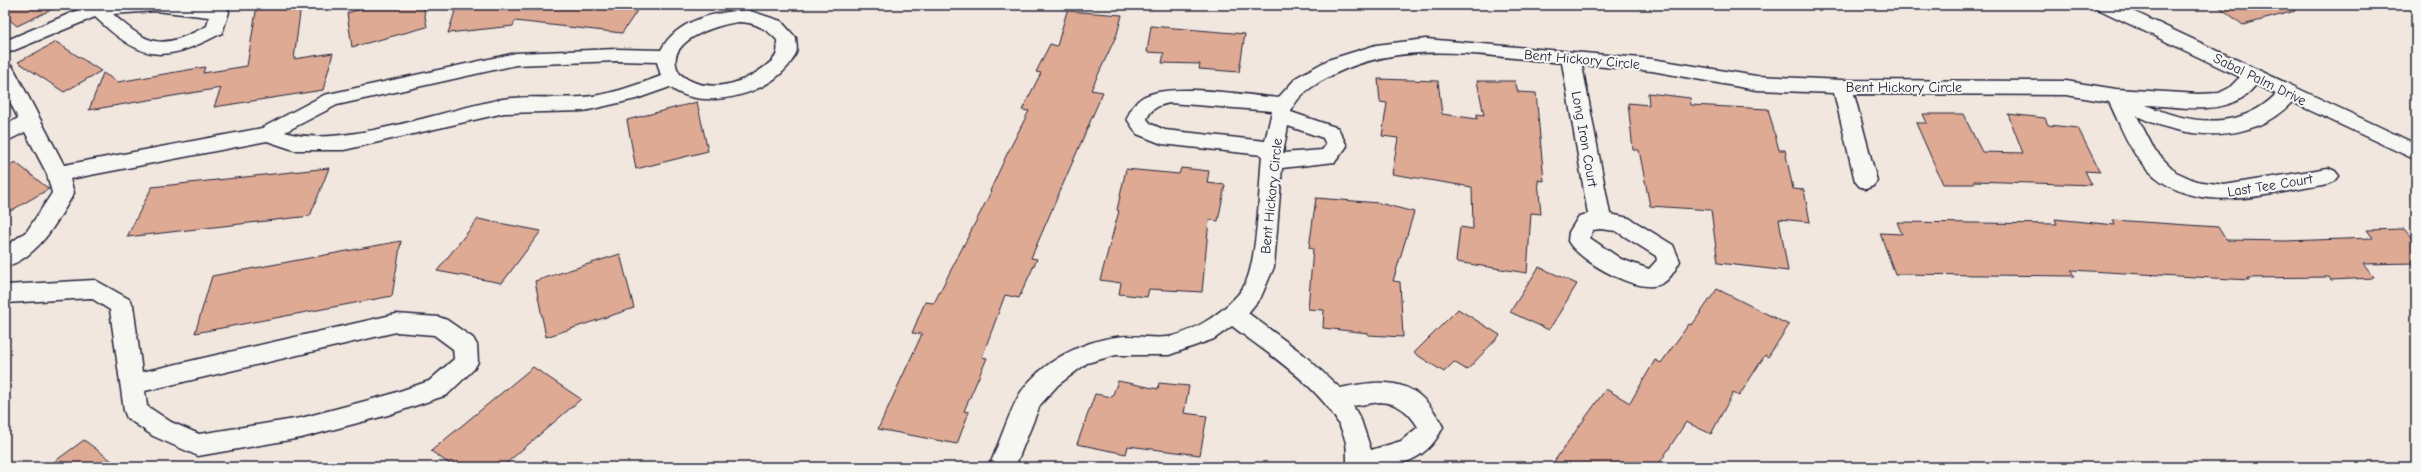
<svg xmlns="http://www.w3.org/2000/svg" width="2421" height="472" viewBox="0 0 2421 472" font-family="'Comic Neue',sans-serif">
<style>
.building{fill:#dfaa94;stroke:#22223b}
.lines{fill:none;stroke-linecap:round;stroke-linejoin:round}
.minor-casing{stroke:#22223b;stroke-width:3}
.path{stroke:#22223b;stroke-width:2.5;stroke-dasharray:1 3;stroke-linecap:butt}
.minor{fill:#f6f6f2;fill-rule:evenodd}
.labels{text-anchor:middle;stroke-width:4;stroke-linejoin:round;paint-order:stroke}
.street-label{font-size:14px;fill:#22223b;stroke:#f6f6f2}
</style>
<rect width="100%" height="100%" fill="#f1e7df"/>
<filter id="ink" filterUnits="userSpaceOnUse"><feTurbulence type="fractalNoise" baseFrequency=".025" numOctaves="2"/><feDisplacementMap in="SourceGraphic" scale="8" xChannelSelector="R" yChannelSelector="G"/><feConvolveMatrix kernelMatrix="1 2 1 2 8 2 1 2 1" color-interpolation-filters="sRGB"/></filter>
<g filter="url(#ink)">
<!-- building -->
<path class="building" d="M5 5H61L17 26 5 16Z
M257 5H301L294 59 333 53 323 90 214 107 221 88 89 110 103 73 118 82 205 67 203 73 247 66Z
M376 5H423L427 27 352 47 347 13Z
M457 5H641L622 33 515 21 513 26 448 33Z
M2217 5H2294L2295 11 2243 25Z
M1067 11 1122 15 1117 34 1091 90 1103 92 1031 258 1037 259 1019 298 1005 295 982 357 987 358 964 411 969 412 957 444 878 429 922 334 912 333 925 302 934 303 991 192 990 191 1006 156 1029 111 1022 110 1041 73 1036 72 1050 44 1057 46Z
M1151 26 1245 34 1239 72 1199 69 1200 64 1162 63 1164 53 1147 52Z
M56 42 101 71 64 92 18 62Z
M1378 79 1438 81 1442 114 1477 119V114L1484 115 1477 81H1515L1518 92 1536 93 1544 181 1538 180 1541 214 1531 213 1527 273 1456 262 1460 227 1473 229 1472 187 1392 174 1398 138 1382 136 1387 103 1380 102Z
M1648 93 1690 98 1691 105 1768 109 1779 150H1785L1793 189 1804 190 1810 222 1779 219 1788 271 1718 263 1711 210 1650 206 1639 150H1633L1628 103 1649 105Z
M697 102 708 151 636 169 627 120Z
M1923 114H1963L1982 152 2023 153 2008 114 2045 118 2048 125 2078 128 2100 172 2085 171 2092 185 1974 181V184H1943L1916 123H1927Z
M15 162 49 189 5 214V168Z
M329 168 310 216 127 237 152 187Z
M1181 168 1209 171 1207 183 1225 185 1218 221 1209 220 1202 292 1149 289 1147 297 1119 294 1121 283 1100 280 1119 211 1117 210 1126 169 1179 174Z
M1316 198 1379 203 1414 212 1393 281 1400 282 1403 337 1368 335V333L1323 328 1324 310 1308 309 1313 249 1309 248Z
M478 219 541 231 502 283 437 271Z
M2055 219 2115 225 2113 220 2218 227 2226 240 2285 241 2373 238 2367 230 2404 229 2416 243V263L2363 264 2374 278 2331 280 2329 277 2247 278 2249 280 2071 270 2074 276 1895 274 1880 233 1902 234 1897 222 2057 224Z
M401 241 392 296 195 333 212 276Z
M620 254 634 308 546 337 535 281Z
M1539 267 1577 284 1549 330 1510 312Z
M1717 289 1789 325 1768 357 1765 355 1739 396 1733 393 1711 434 1686 422 1657 467H1550L1606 389 1630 403 1655 360 1661 363 1689 324 1692 325Z
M1458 309 1500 335 1467 370 1454 362 1444 372 1414 353Z
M533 367 581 399 502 467H454L431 451Z
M1118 381 1158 389 1159 383 1189 386 1184 413 1207 416 1200 455 1128 446 1126 454 1077 444 1095 394 1112 397Z
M84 440 120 467H47Z"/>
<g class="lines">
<defs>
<path id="minor" d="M90 5H210L227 8 229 12 222 33C163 64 143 62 95 17L5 54V41ZM156 11 209 17 207 26C162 49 151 48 113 14Z
M2096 5H2120L2416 144V160L2292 102C2251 145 2187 140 2137 116L2155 151 2176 172 2196 181 2224 185 2328 168 2335 171 2339 176 2335 181 2328 184C2264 194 2187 221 2140 161 2127 145 2118 120 2109 102L2066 95 1854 94 1877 181 1873 186 1866 189 1859 186 1855 181 1834 93 1756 90 1652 71 1582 65 1610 214 1629 218 1673 245 1680 261C1675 270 1670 280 1661 284 1639 295 1579 261 1568 241L1569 232 1579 216 1588 214 1562 63C1481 56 1400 37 1325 79 1312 86 1295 98 1291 112L1338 128 1347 146 1335 162 1282 168 1274 267 1261 297 1248 313 1303 354 1340 388C1388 378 1419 378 1443 427 1423 469 1388 467 1347 467 1347 459 1347 450 1346 443 1335 395 1269 355 1232 326L1214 339 1169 355H1116L1087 363 1058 385 1040 405 1015 467H989C998 447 1010 409 1021 392 1042 362 1080 342 1116 337 1132 334 1150 339 1167 337 1192 334 1231 308 1244 286 1258 262 1259 186 1262 155L1162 144 1137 134 1127 119C1130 110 1135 102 1143 97 1171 82 1245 95 1278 98L1297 77 1328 60 1376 45 1426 39 1652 59 1756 76 1842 80 2066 81 2116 89 2199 94 2219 93 2229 88 2240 77 2098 9ZM2256 85 2276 94C2240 131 2189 124 2146 105 2176 106 2215 115 2242 98 2247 95 2252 89 2256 85ZM1170 103 1272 111 1265 141 1165 130 1151 124 1147 119C1151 108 1159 105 1170 103ZM1288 126 1323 138 1326 145 1322 150 1283 153ZM1600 229 1616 231 1656 256 1657 260 1649 269 1621 259 1590 238 1593 230ZM1380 402C1398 403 1408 411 1418 427L1401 441 1371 450 1361 420 1353 406Z
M747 10 781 21 796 38C796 43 798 49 796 53 780 93 703 114 670 87L636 99 584 111 504 113 344 150H294L267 141 70 179 74 193C57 222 39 257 5 267V247L27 231 52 193 47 174 25 132 5 142V126L18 118 5 92V65L12 66 15 71 64 165 262 128 324 95 516 53 617 49 661 50C677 19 716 12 747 10ZM739 22C754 22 767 29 777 40 777 43 778 49 777 52 776 59 768 64 763 68 739 86 704 94 680 74 659 42 718 24 739 22ZM617 61 657 62 661 76C636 85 608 96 582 97 556 99 528 95 503 99 446 109 338 150 285 132L337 105 516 65Z
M95 280 129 299 133 305 142 372 396 314 439 317 447 320 473 338 477 345 478 362 474 369 447 395 388 415 301 438 198 456 153 436 127 418 124 411 110 310 91 298 5 303V285ZM396 332 434 335 453 349 454 359 429 381 388 395 301 418 199 434 171 422 147 406 145 391Z"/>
</defs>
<!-- minor casing -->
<use href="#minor" class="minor-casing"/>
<!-- path -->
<path class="path" d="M1704 5 1770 7 1781 5"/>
<!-- minor -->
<use href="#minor" class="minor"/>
</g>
</g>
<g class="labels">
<!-- street labels -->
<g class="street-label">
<text transform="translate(1582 59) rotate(5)" y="5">Bent Hickory Circle</text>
<text transform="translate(2260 79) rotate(26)" y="5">Sabal Palm Drive</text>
<text x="1904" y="92">Bent Hickory Circle</text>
<text transform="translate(1585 139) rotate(80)" y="5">Long Iron Court</text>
<text transform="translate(2270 185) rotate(-9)" y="5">Last Tee Court</text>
<text transform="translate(1271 196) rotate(-84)" y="5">Bent Hickory Circle</text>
</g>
</g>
<!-- margin -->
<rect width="2421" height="472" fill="none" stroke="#f6f6f2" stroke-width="20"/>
<rect x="10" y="10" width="2401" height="452" fill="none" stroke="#22223b" stroke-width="1.5" filter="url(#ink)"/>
</svg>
